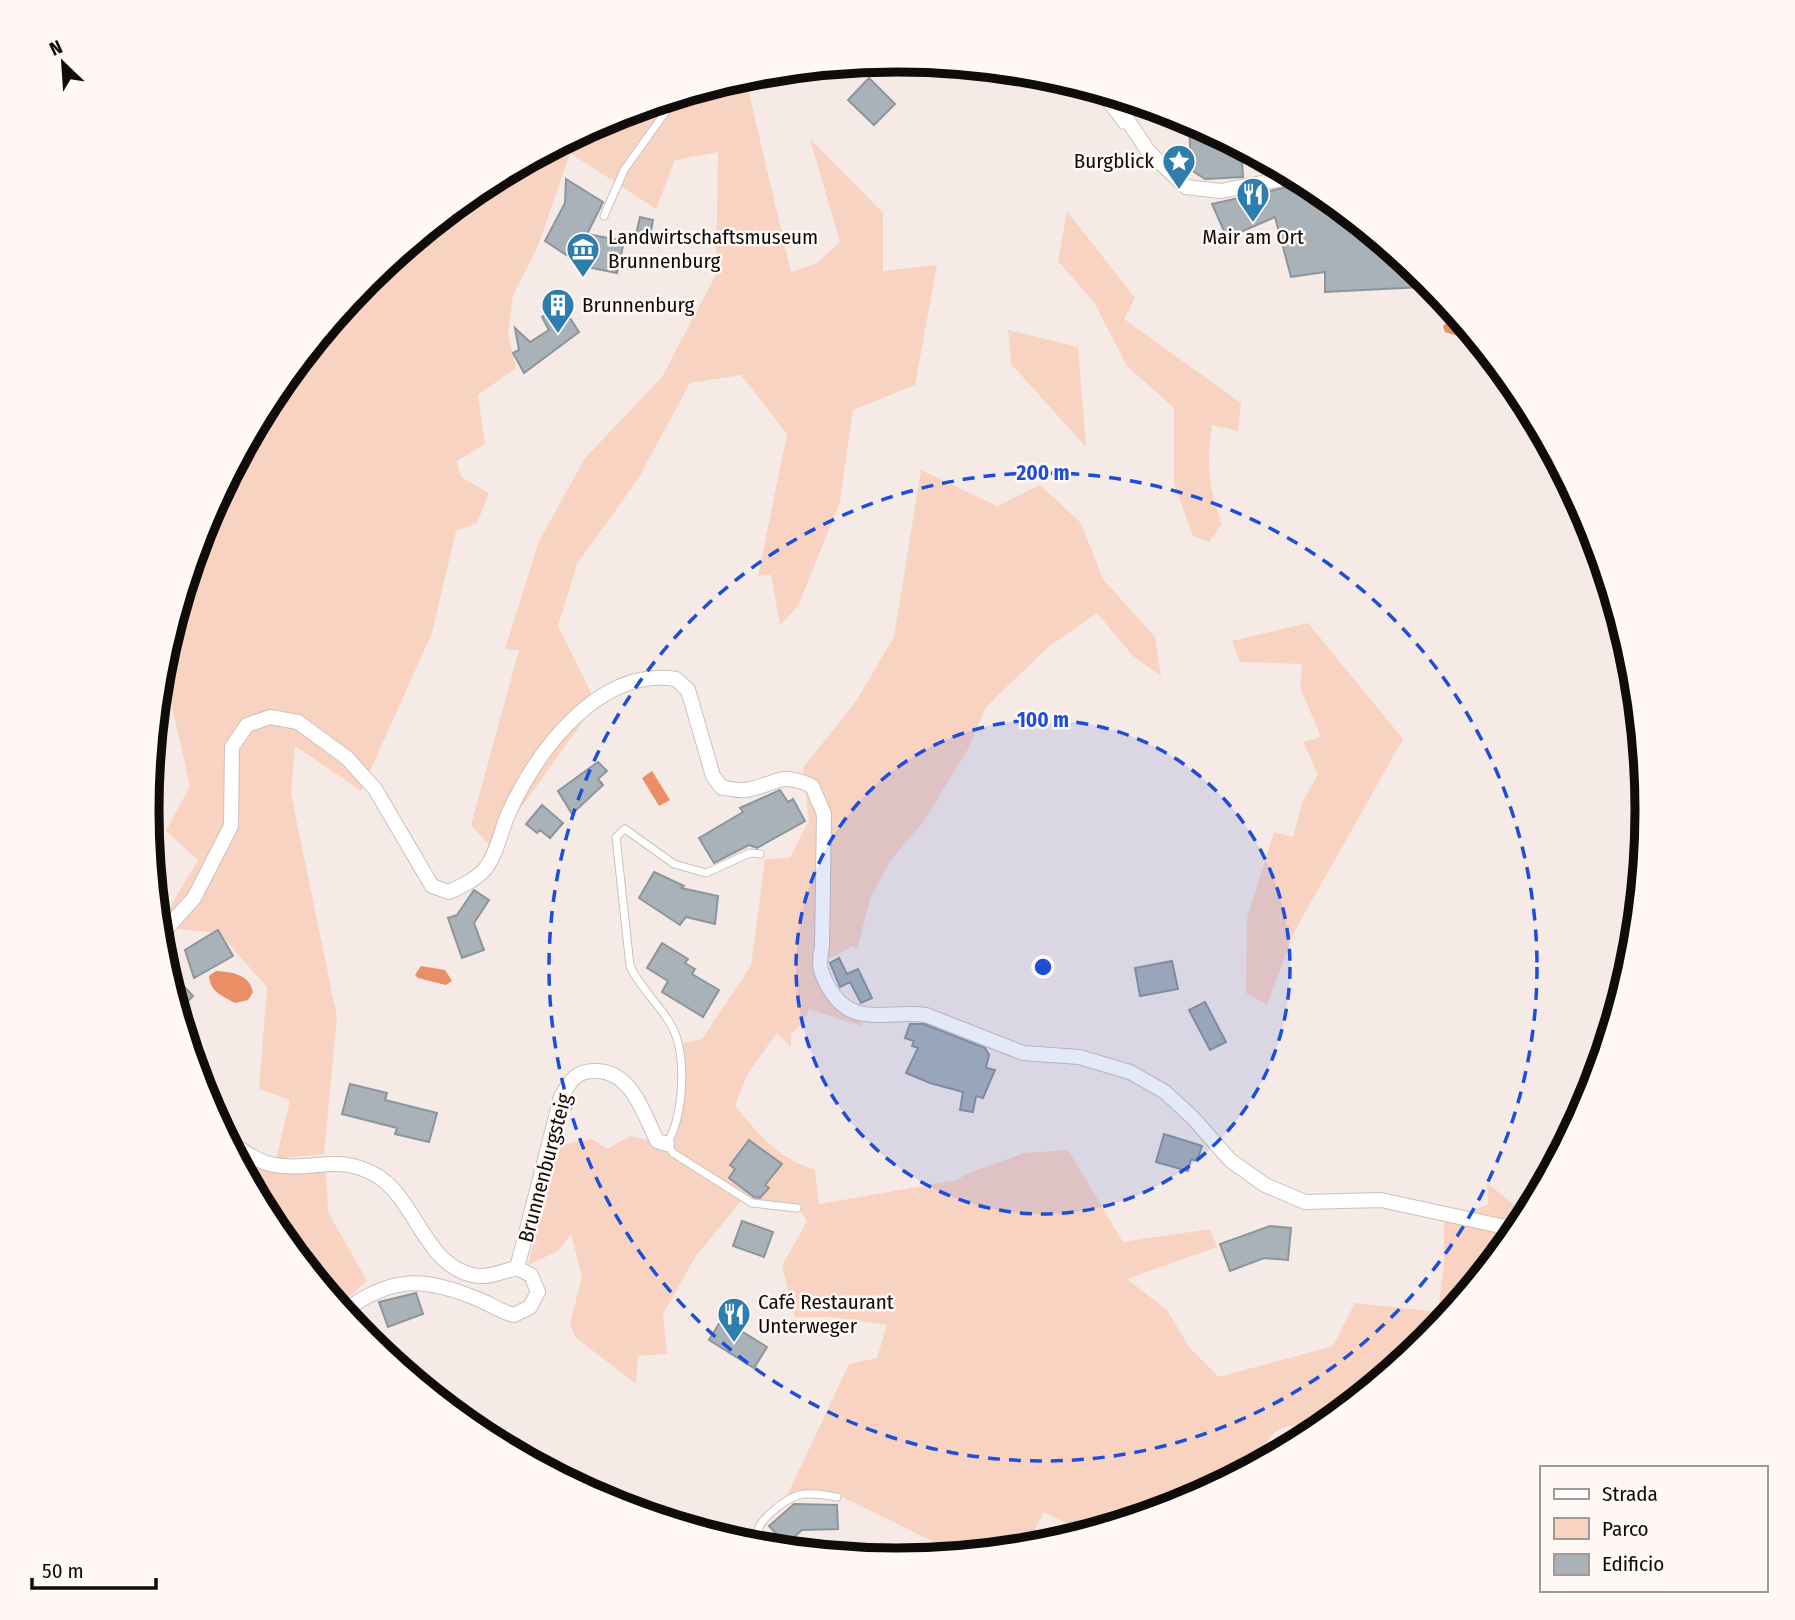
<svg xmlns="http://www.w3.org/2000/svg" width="1795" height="1620" viewBox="0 0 1795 1620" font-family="'Fira Sans Condensed',sans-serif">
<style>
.green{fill:#f9d3c2}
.water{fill:#e98e65}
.building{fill:#a9b2b8;stroke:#8d959c;stroke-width:2}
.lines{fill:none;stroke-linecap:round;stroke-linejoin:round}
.lane-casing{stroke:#cbc0bc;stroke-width:9}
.street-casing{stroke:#cbc0bc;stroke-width:16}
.lane{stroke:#fff;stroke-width:7}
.street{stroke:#fff;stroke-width:14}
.ring{fill:none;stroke:#1d4ed8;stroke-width:3.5;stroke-dasharray:12 9}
.labels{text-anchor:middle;stroke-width:5;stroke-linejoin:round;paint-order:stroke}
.poi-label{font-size:21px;fill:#0f0c0a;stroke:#fff8f5;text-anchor:start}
.street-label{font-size:21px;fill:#0f0c0a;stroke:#fff8f5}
.rim{fill:none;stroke:#0f0c0a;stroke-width:9}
.centre{fill:#1d4ed8;stroke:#fff8f5;stroke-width:3.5}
.ring-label{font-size:21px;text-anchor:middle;font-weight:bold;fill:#1d4ed8;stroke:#fff8f5;stroke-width:5;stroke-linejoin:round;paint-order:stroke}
</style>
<rect width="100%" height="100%" fill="#f5eae5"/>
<!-- green -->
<path class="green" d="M745 76 791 272 817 263 840 242 810 139 883 213V271L937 265 915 385 853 410 840 502 798 606 780 625 771 575 758 576 787 434 741 375 690 383 638 479 577 564 558 626 596 703 492 848 471 825 519 650 505 649 539 541 585 458 662 377 716 274 718 152 675 160 656 209 570 153 538 246 513 295 508 333 516 368 478 395 485 444 457 461 461 477 489 493 477 523 456 531 432 633 361 791 295 746 291 794 337 1017 324 1154 276 1159 290 1100 259 1089 267 987 219 933 158 927 198 860 166 831 190 786 162 663 204 522 274 393 367 279 481 186 611 116Z
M1067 211 1135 298 1124 319 1241 403 1238 431 1212 425C1206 462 1209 489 1222 524L1209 542 1193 536 1174 484V408L1127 366 1095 304 1058 261Z
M1008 330 1078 347 1086 447 1011 364Z
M921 470 997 506 1040 485 1081 523 1103 579 1155 637 1161 676 1133 656 1097 613 1047 648 986 707 968 749 924 821 890 861 870 899 857 950 853 946 823 962 821 976 861 1014V1026L809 1009 802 1024 791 1034V1047L777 1033 748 1073 735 1106C761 1136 775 1157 815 1170L819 1204 958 1180 964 1175 1024 1153 1068 1150 1123 1242 1210 1229 1217 1247 1127 1279 1167 1310 1189 1347 1219 1377 1333 1346 1355 1303 1438 1312 1444 1262V1215L1455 1216 1488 1205 1487 1183 1528 1215 1521 1227 1428 1341 1321 1429C1267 1416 1275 1440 1245 1470 1240 1476 1229 1480 1222 1483 1178 1507 1133 1519 1086 1533L1044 1512 1025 1548 959 1554 838 1495 811 1493 784 1502 849 1364 877 1358 887 1325 829 1317H795L782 1266 807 1221 798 1208 752 1203 673 1153 667 1144 679 1112 681 1044 702 1039 751 966 765 859 790 858 809 821 803 768 856 701 894 637Z
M1308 623 1403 739 1293 934 1267 1005 1246 993 1247 919 1274 832 1293 837 1302 803 1318 774 1303 742 1321 737 1300 687 1302 664 1240 662 1232 641Z
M631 1136 666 1145 672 1154 741 1201 696 1256 663 1314 667 1354 638 1356 636 1384 575 1337 570 1323 582 1277 571 1234 558 1251 528 1265 555 1146 592 1139 607 1149Z
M230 1146 273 1173 326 1171 328 1212 367 1281 338 1306 273 1227Z"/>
<!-- water -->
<path class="water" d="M1451 318 1462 320 1480 343 1445 332 1443 326Z
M652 771 670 800 659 806 642 778Z
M421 966 445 970 452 981 446 985 418 978 415 975Z
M216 971C232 972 249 974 253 992L248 1000 235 1003C223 996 210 992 209 976Z"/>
<!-- building -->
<path class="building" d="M869 78 895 104 874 125 848 100Z
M1189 119 1241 147 1243 177 1205 179 1191 170Z
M566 179 603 202 587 234 624 241 617 273 577 265V262L545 241 565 203Z
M1301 184 1315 186 1374 235V246L1386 254 1396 253 1430 282 1423 287 1325 292V272L1291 277 1275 217 1227 238 1212 204Z
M640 217 653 220 649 242 635 239Z
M562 294 572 308 566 312 579 332 524 373 513 353 519 350 515 328 530 342 549 330 542 317 549 312 544 303Z
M598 762 607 771 598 779 603 785 572 814 558 791Z
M780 790 788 802 793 799 805 821 757 848 749 845 714 863 699 838 743 812 740 808Z
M542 805 563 823 550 838 540 830 537 833 526 824Z
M654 872 684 886 681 888 718 896 715 924 686 917 680 925 639 898Z
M474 890 489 900 474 923 484 950 462 958 448 918 457 915Z
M218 930 233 956 194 978 185 950Z
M662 943 688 959 685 963 695 969 692 974 719 990 703 1017 662 992 668 981 647 968Z
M839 958 847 974 858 969 872 998 861 1003 850 982 840 987 830 963Z
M1172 961 1178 989 1140 996 1135 968Z
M178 980 193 996 178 1011 171 986Z
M1205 1002 1226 1042 1210 1050 1189 1010Z
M910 1024H924L985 1048 989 1055 986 1068 995 1070 983 1098 976 1096 973 1112 960 1110 963 1092 930 1083 906 1073 918 1048 912 1046 914 1041 905 1038Z
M350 1084 387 1093 385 1100 437 1113 429 1142 395 1134 397 1128 342 1114Z
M1164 1134 1202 1146 1197 1161 1191 1159 1188 1171 1156 1162Z
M749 1140 782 1164 765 1185 769 1188 760 1198 754 1197 729 1178 735 1169 730 1165Z
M742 1221 773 1232 764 1257 733 1246Z
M1270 1226 1291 1228 1288 1260 1264 1258 1230 1271 1220 1244Z
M416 1293 423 1314 388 1327 379 1302Z
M722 1319 767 1347 754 1368 709 1340Z
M794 1504 837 1505 838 1529 802 1530 786 1544 769 1526Z"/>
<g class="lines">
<defs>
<path id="lane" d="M1081 85 1105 102 1123 125
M604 216 624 170 677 96
M760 854 750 853 706 873 674 864 625 829 616 837 630 966C640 988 658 1003 670 1023 688 1053 684 1114 667 1144L673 1153 752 1203 797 1208
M759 1547C759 1542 757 1535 758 1530 761 1518 787 1498 799 1495 811 1492 825 1495 837 1497"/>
<path id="street" d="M1110 94 1148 151 1186 187 1221 191 1297 176
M159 937 194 898 231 826 232 747 247 725 270 717 298 722 347 758 375 789 432 886 449 892C462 886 475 880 485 869 498 853 501 828 510 810 539 748 600 667 676 679L688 690 713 776 722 788C729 788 738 791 745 790 776 786 777 770 812 786L824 814 822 947C818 964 820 972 829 988 853 1030 889 1009 926 1015L1023 1053 1079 1057 1130 1072 1165 1092 1194 1119 1230 1160 1265 1185 1305 1202 1381 1200 1519 1230
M227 1140C241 1149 257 1162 274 1165 314 1172 340 1152 379 1177 418 1203 427 1272 480 1276 491 1277 506 1270 517 1268
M517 1268 561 1097C571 1080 576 1070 597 1071 632 1072 644 1114 657 1141L667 1144
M343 1312C392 1275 425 1277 480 1300 492 1305 501 1312 514 1315L530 1307 538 1292 531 1275 517 1268"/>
</defs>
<!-- lane casing -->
<use href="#lane" class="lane-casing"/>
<!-- street casing -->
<use href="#street" class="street-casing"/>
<!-- lane -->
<use href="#lane" class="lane"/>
<!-- street -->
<use href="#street" class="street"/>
</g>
<!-- distance rings -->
<circle cx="1043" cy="967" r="247" fill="#1d4ed8" fill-opacity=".12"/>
<g class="ring">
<circle cx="1043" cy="967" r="247"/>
<circle cx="1043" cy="967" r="494"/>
</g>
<!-- icons -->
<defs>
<symbol id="sight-pin" viewBox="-11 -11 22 30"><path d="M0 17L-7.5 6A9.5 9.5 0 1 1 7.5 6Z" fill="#2d7dae" stroke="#fff8f5"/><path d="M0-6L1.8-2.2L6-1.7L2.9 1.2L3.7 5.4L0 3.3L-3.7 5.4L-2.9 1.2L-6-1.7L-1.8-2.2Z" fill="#fff"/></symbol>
<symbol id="restaurant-pin" viewBox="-11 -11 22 30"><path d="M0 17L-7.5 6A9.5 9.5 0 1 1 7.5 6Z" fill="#2d7dae" stroke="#fff8f5"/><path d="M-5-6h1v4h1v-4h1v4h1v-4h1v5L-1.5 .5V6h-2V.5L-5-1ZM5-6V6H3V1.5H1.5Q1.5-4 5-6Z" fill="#fff"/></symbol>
<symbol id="museum-pin" viewBox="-11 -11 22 30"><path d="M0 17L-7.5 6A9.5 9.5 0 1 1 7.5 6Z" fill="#2d7dae" stroke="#fff8f5"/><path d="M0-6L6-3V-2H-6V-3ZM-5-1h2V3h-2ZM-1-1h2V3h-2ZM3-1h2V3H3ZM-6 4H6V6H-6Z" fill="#fff"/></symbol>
<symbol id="building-pin" viewBox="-11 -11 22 30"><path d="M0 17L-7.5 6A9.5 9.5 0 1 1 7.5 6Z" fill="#2d7dae" stroke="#fff8f5"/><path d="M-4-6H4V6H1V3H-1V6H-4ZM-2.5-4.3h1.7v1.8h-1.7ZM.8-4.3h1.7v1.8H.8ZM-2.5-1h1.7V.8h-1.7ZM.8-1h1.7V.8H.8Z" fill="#fff"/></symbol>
</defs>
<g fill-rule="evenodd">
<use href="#sight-pin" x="1160" y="142" width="38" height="52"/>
<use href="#restaurant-pin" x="1234" y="175" width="38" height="52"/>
<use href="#museum-pin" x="564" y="230" width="38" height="52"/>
<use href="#building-pin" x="539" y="286" width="38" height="52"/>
<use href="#restaurant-pin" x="715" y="1295" width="38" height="52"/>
</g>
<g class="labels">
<!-- poi labels -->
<g class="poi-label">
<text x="1154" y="168" text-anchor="end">Burgblick</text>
<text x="608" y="244">Landwirtschaftsmuseum<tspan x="608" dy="24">Brunnenburg</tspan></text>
<text x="1253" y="244" text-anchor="middle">Mair am Ort</text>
<text x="582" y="312">Brunnenburg</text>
<text x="758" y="1309">Café Restaurant<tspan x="758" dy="24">Unterweger</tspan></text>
</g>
<!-- street labels -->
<g class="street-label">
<text transform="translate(545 1168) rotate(-75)" y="7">Brunnenburgsteig</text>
</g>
</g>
<!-- crop -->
<path d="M0 0H1795V1620H0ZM159 810a738 738 0 1 1 1476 0a738 738 0 1 1-1476 0Z" fill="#fff8f5" fill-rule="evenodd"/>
<path class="rim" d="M159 810a738 738 0 1 1 1476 0a738 738 0 1 1-1476 0Z"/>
<circle cx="1043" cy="967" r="10" class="centre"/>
<g class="ring-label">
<text x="1043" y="480">200 m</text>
<text x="1043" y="727">100 m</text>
</g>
<!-- legend -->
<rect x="1540" y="1466" width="228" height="126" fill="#fff8f5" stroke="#9f9a97" stroke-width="2"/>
<rect x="1554" y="1489" width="35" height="10" fill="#ffffff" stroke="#9f9a97" stroke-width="2"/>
<text x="1602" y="1501" font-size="21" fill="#0f0c0a">Strada</text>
<rect x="1554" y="1518" width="35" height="21" fill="#f9d3c2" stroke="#9f9a97" stroke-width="2"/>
<text x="1602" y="1536" font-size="21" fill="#0f0c0a">Parco</text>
<rect x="1554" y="1554" width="35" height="21" fill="#a9b2b8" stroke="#9f9a97" stroke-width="2"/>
<text x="1602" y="1571" font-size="21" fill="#0f0c0a">Edificio</text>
<!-- north arrow -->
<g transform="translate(63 63) rotate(335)" stroke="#fff8f5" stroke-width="5" paint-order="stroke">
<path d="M0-5L12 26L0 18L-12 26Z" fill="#0f0c0a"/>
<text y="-10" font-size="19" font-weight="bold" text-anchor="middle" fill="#0f0c0a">N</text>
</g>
<!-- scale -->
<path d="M32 1578v10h124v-10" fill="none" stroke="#0f0c0a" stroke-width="3.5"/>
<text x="42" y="1578" font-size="21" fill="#0f0c0a" stroke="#fff8f5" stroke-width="5" paint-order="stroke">50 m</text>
</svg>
